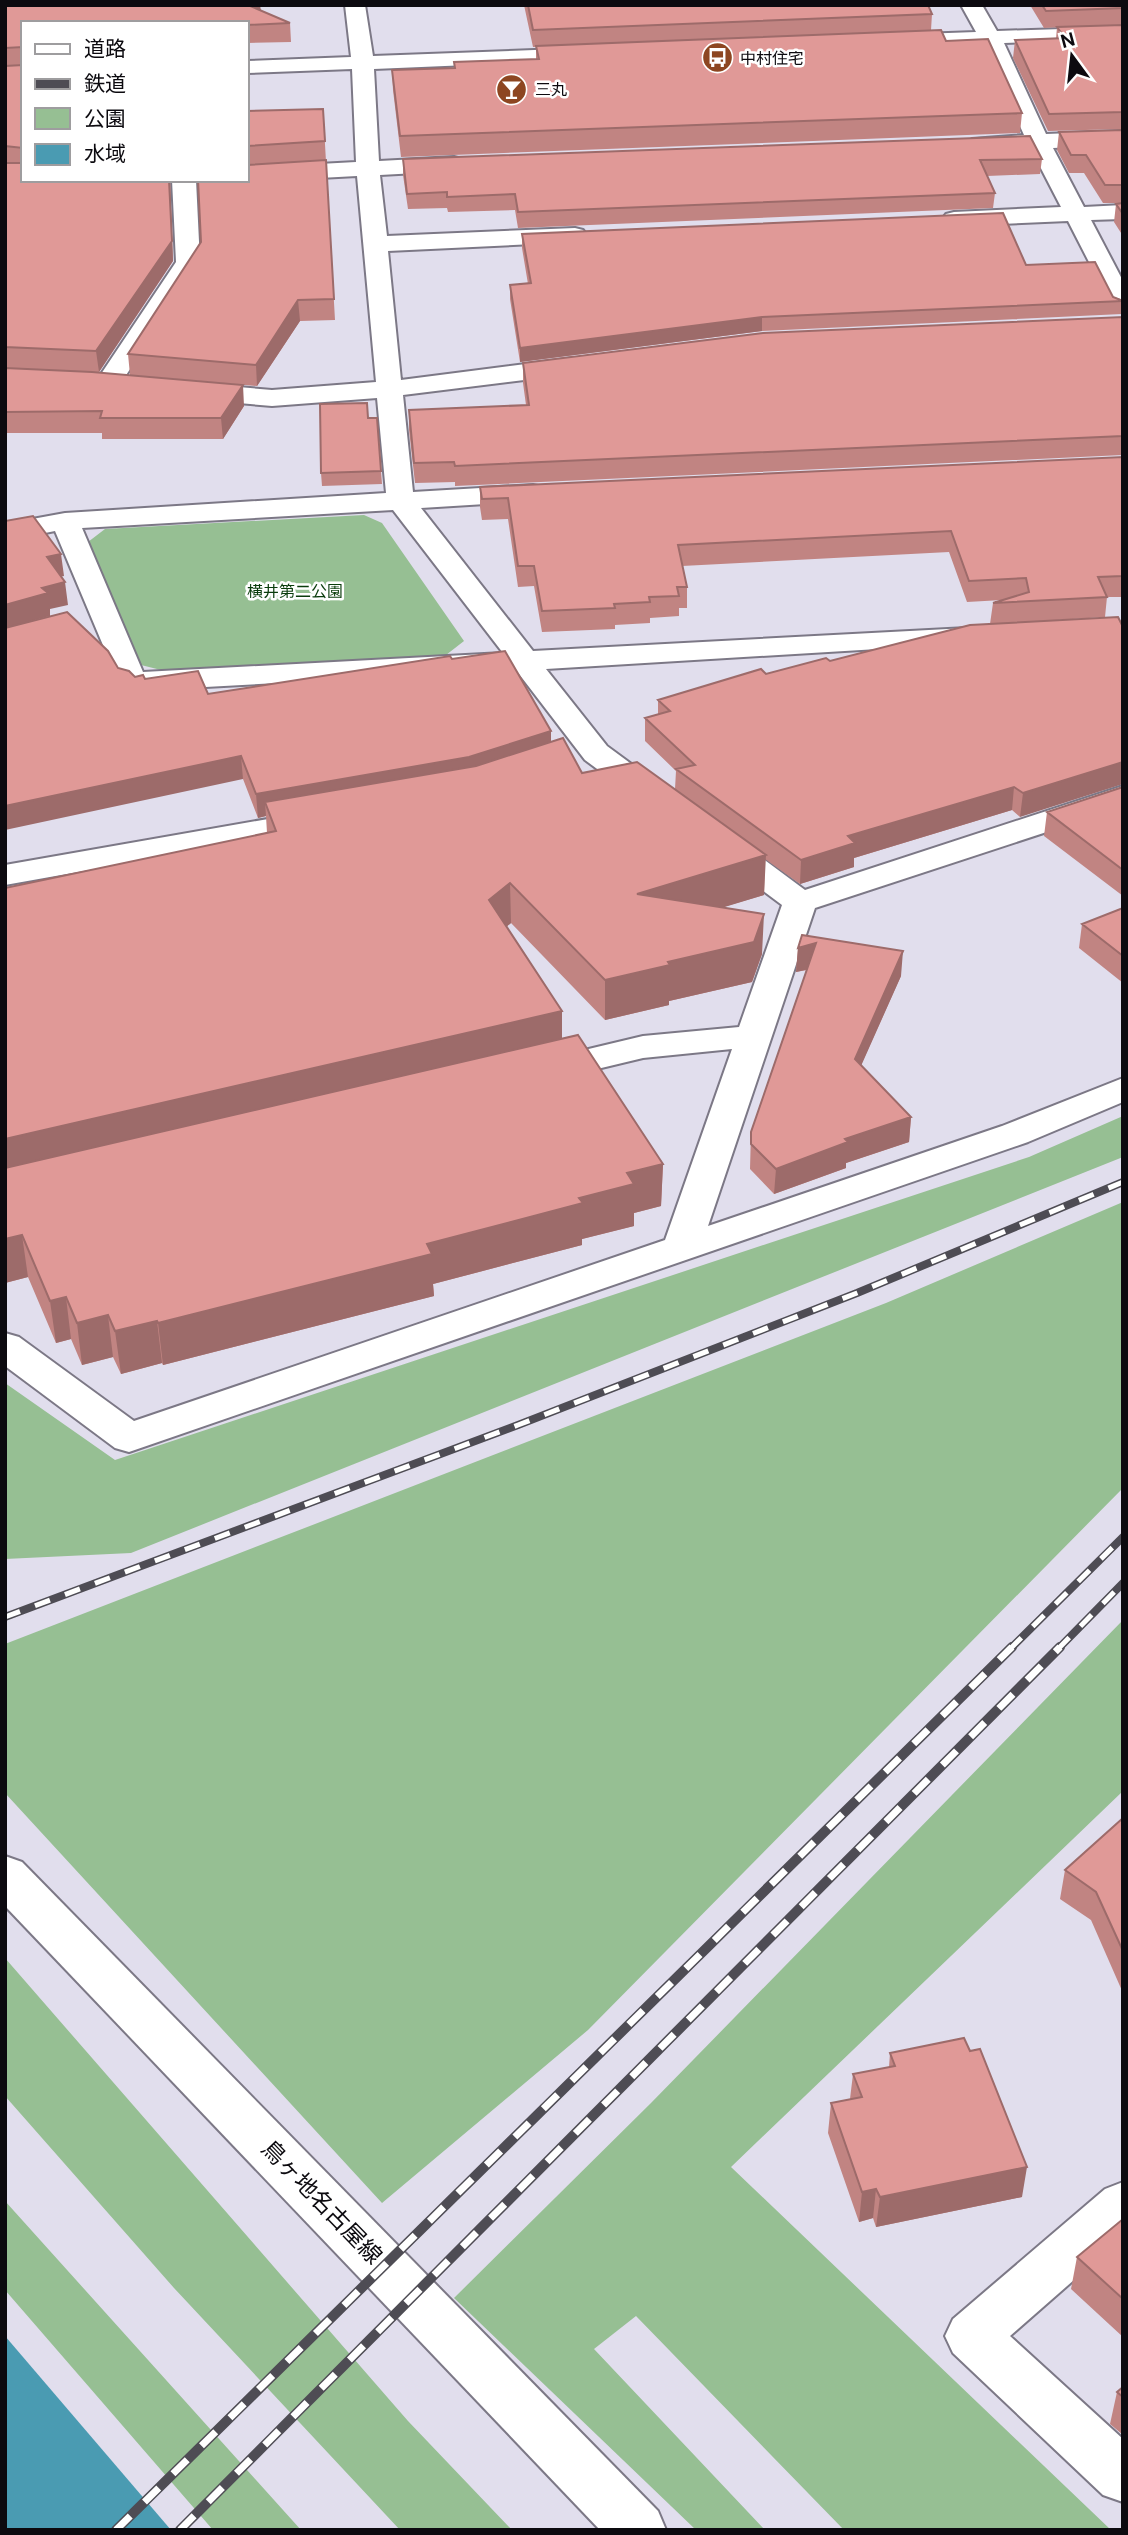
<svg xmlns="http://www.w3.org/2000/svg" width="1128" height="2535" viewBox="0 0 1128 2535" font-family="'DM Sans','Noto Sans JP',sans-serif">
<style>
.green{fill:#96bf93}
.water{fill:#4a9bb2}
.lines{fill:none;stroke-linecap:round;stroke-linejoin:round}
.minor-casing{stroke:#7c7886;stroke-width:4}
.major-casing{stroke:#7c7886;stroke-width:4}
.minor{fill:#fff;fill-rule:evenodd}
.major{fill:#fff;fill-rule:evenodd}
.rail-far1-casing{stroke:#4e4c54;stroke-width:8}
.rail-casing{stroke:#4e4c54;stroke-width:10}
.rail-far1{stroke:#fff;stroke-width:5;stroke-dasharray:16;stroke-linecap:butt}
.rail{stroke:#fff;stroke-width:7;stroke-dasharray:20;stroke-linecap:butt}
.wall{fill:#c18482}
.shaded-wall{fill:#9d6b6a}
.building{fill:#e09997;stroke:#9d6b6a;stroke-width:2}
.labels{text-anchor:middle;stroke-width:5;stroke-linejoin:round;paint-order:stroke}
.far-poi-label{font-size:16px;fill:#0c0a0f;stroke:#fff;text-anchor:start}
.far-park-label{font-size:16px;fill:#0a3c0c;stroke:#fff}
.near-street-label{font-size:23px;fill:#0c0a0f;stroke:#fff}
</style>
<rect width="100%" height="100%" fill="#e1deed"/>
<!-- green -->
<path class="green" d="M364 515 382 523 464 641 446 655 161 670 141 665 88 542 105 529Z
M1123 1116V1157L131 1553 5 1559V1383L115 1460 1029 1157Z
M1123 1202V1488L588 2030 382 2203 5 1793V1644L886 1303Z
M1123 1620V1791L731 2167 1111 2530H844L636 2316 594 2349 765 2530H696L454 2298 651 2103Z
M5 1958 408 2421 512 2530H400L174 2288 5 2096Z
M5 2201 301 2530H213L5 2290Z"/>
<!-- water -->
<path class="water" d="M5 2336 171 2530H5Z"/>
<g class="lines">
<defs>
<path id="minor" d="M345 5H365L373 56 587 48 595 49 598 54 595 59 587 60 374 69 379 161 454 157 462 159 465 164 462 169 454 171 380 175 387 236 575 228 583 230 587 235 583 240 575 242 388 251 401 380 573 358 582 361 586 366 582 371 573 374 403 395 413 492 533 485 543 487 547 493 543 499 533 501 421 508 533 651 967 628 977 631 982 637 977 643 546 669 607 746 668 791 673 798 668 805 657 808 646 805 585 760 516 670 132 691 121 688 55 531 5 541V524L65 513 386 493 377 398 272 406 191 399 182 397 178 391 182 385 191 383 272 390 376 382 357 176 247 182 240 180H247V168L356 162 352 69 247 73V61L351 57ZM393 510 503 653 143 672 82 528Z
M961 5H982L997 31 1123 27V39L1004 43 1046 134 1123 131V145L1053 148 1084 207 1123 205V219L1091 220 1123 281V312L1114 310 1111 305 1068 221 954 226 946 224 942 219 946 214 954 212 1061 207 1031 149 980 151 972 149 969 144 972 139 1024 135 983 44 892 47 884 46 881 41 884 36 892 35 976 32Z
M172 180H196L200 262 117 389 108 391 99 389 95 383 176 262Z
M1123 786V807L815 908 708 1226 1002 1126 1123 1078V1102L1028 1142 129 1452 115 1448 5 1366V1333L19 1337 134 1421 665 1240 732 1049 643 1058 543 1082 530 1079 525 1071 530 1063 643 1036 739 1027 782 905 711 852 707 845 711 838 723 835 735 838 805 890Z
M319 810 330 813 335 820 330 827 5 885V865Z
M1123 2182V2237L1010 2336 1123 2439V2502L1103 2495 953 2353 945 2336 953 2319 1105 2189Z"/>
<path id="major" d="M5 1856 22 1862 658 2511 666 2530H600L5 1906Z"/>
</defs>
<!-- minor casing -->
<use href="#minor" class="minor-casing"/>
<!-- major casing -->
<use href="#major" class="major-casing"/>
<!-- minor -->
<use href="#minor" class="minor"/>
<!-- major -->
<use href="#major" class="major"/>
<defs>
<path id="rail-far1" d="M5 1617 518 1425 857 1293 1123 1182
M1010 1649 1123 1537
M1058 1649 1123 1583"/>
<path id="rail" d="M116 2530 1012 1647
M180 2530 1060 1647"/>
</defs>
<!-- rail-far1 casing -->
<use href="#rail-far1" class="rail-far1-casing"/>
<!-- rail casing -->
<use href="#rail" class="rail-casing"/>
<!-- rail-far1 -->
<use href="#rail-far1" class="rail-far1"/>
<!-- rail -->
<use href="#rail" class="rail"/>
</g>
<!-- wall -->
<path class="wall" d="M5 5 260 11 290 23 291 42 247 43V23H23V180H170L173 261 99 372 244 406 223 439H102V433H5Z
M524 5H928L932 14 931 30 946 41 1022 113 1020 133 401 157 393 90 392 70 455 68 454 62 536 59V47H533Z
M1030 5H1123V129L1048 131 1013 58 1015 40 1056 39 1057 27 1079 26 1044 28Z
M323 109 335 320 300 321 257 386 130 375 128 354 201 242 247 180V111Z
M1123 130V236L1114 222 1116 204 1120 203H1103L1084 173H1069L1057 150 1059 132Z
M403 159H1042L1040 174 987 176 995 193 993 208 518 228 515 210 448 212 447 208 408 209 403 175Z
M522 234 1026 265 1123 300 1122 314 762 331 520 362 510 299V285L528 284 522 248Z
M1123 317V455L455 486V482L415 483 409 430V410L526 405 523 383V363Z
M368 418 381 471 382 484 322 486 321 473Z
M1123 457V597H1107L1105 617 990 624 993 603 1002 600 967 602 949 552 682 566 687 587V608H679V616L650 618V623L615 625V629L542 632 534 586 518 587 508 519 482 520 480 507V487Z
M1118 617 1020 817 1012 810 854 858V867L800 884 765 859 764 895 723 907 762 954 752 982 669 1001V1005L605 1020 511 923 506 927 562 1011V1039L663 1164 661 1206 634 1213V1226L582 1239V1245L433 1284 434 1296 163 1365 162 1363 121 1374 113 1357 82 1365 71 1339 56 1343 28 1277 5 1283V888L267 833 266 816 258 818 243 779 118 668 135 677 208 694 452 659 551 731V742L582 773 675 789 676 771 645 741V718L658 714V700L766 674 830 661Z
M1123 787V896L1044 836 1047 812Z
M1123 908V983L1079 948 1082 924Z
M798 948 901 976 861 1065 911 1117 909 1142 846 1163V1168L774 1194 750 1169 751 1132 807 970 796 972Z
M1123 1818V1993L1091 1920 1060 1899 1065 1870Z
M890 2053 1022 2197 876 2227 873 2218 859 2222 828 2133 831 2103 850 2099 853 2074 889 2067Z
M1123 2219V2337L1071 2289 1077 2257Z
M1123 2387V2435L1110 2424 1117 2392Z"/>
<!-- shaded-wall -->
<path class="shaded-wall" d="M235 5H260L261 11Z
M169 180H170L173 261 99 372 96 351Z
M298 300 300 321 257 386 256 365Z
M762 317V331L520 362V348Z
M243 385 244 406 223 439 221 418Z
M61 554 64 576 49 579 47 557Z
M65 582 68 605 50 609V616L5 628V605L42 588Z
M551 731V754L265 802 266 816 258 818 256 794Z
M241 756 243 779 5 830V806Z
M1123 762V784L1020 817 1023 793Z
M1014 787 1012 810 854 858V867L800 884 801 860 848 836Z
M766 855 764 895 636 934 637 894Z
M510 883 511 923 490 940 489 900Z
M764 914 762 954 752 982 669 1001V1005L605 1020V980L668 962Z
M816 943 814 968 796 972 798 948Z
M903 951 901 976 853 1084 855 1059Z
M562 1011V1052L5 1182V1139Z
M911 1117 909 1142 846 1163V1168L774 1194 776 1169 845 1139Z
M663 1164 661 1206 634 1213V1226L582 1239V1245L433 1284 434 1296 163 1365 158 1323 579 1198 627 1173Z
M22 1235 28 1277 5 1283V1239Z
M66 1297 71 1339 56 1343 50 1301Z
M108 1315 113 1357 82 1365 77 1323Z
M157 1321 162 1363 121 1374 115 1331Z
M1027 2167 1022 2197 876 2227 880 2197Z
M876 2189 873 2218 859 2222 862 2192Z"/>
<!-- building -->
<path class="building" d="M5 5H248L290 23 247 25V23H23V55V47L5 48Z
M528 5H928L932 14 533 30Z
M1042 5H1123V8L1046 11Z
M1123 25V112L1049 114 1015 40 1065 38 1057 27Z
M941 30 946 41 988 39 1022 113 400 136 392 70 455 68 454 62 539 59 536 46Z
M23 65V148L5 146V66Z
M323 109 325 141 247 146V111Z
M1123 130V185H1105L1086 155H1071L1059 132Z
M1030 136 1042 159 980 160 995 193 518 212 515 194 447 197V192L407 194 403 159Z
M326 160 334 299 298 300 256 365 128 354 201 242 198 180H247V165Z
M5 163H23V180H169L172 241 96 351 5 347Z
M1123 203V214L1116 204Z
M1003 213 1026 265 1095 262 1113 297 1123 301 762 317 520 348 510 285 531 283 522 234Z
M1123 317V436L455 466 454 462 414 463 409 410 529 405 523 363 763 333Z
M5 368 92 372 243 385 221 418H100L102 411 5 412Z
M367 403 368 418H377L381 471 321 473 320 404Z
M1123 457V576L1098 577 1107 597 993 603 1029 592 1026 578 969 581 951 531 678 545 687 587H677L679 596 649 597 650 602 614 604 615 608 542 611 534 566H518L508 498 482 499 480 487Z
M33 516 61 554 47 557 65 582 42 588 48 593 5 605V521Z
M67 612 108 651 118 668 129 671 135 677 143 675 145 679 198 671 208 694 450 656 452 659 505 651 551 731 469 757 256 794 241 756 5 806V628Z
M1118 617 1123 627V762L1023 793 1014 787 848 836 855 843 801 860 676 769 695 765 645 718 670 711 658 700 761 669 766 674 826 658 830 661 970 625Z
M563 738 582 773 637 762 766 855 637 894 764 914 754 942 668 962 670 965 605 980 510 883 489 900 562 1011 5 1139V888L276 831 265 802 476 766Z
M1123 787V870L1047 812Z
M1123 908V956L1082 924Z
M802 935 903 951 855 1059 911 1117 845 1139 848 1142 776 1169 751 1144V1132L816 943 798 948Z
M578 1035 663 1164 627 1173 634 1184 579 1198 583 1203 427 1244 432 1254 158 1323 157 1321 115 1331 108 1315 77 1323 66 1297 50 1301 22 1235 5 1239V1168Z
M1123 1818V1951L1096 1892 1065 1870Z
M964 2038 970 2051 980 2049 1027 2167 880 2197 876 2189 862 2192 831 2103 862 2097 853 2074 895 2066 890 2053Z
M1123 2219V2299L1077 2257Z
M1123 2387V2397L1117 2392Z"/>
<!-- icons -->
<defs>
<symbol id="bus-disc" viewBox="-11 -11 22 22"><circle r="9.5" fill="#8d4621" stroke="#fff"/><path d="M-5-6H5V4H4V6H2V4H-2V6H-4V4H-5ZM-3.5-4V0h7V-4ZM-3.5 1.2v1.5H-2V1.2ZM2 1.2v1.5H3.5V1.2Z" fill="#fff"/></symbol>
<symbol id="bar-disc" viewBox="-11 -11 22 22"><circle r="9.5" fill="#8d4621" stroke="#fff"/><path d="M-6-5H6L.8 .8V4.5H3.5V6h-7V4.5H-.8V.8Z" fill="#fff"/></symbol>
</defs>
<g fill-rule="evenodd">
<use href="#bus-disc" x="700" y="40" width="35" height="35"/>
<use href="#bar-disc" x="494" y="72" width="35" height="35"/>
</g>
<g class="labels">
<!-- far-poi labels -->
<g class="far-poi-label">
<text x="740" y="64">中村住宅</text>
<text x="535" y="95">三丸</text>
</g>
<!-- far-park labels -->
<g class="far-park-label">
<text x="295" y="597">横井第二公園</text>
</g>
<!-- near-street labels -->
<g class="near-street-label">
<text transform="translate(322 2202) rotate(46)" y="8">鳥ヶ地名古屋線</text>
</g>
</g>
<!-- border -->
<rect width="1128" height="2535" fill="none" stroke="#0c0a0f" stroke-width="14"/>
<!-- legend -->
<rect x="21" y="21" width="228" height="161" fill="#ffffff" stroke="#9e9d9f" stroke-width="2"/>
<rect x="35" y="44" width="35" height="10" fill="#ffffff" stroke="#9e9d9f" stroke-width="2"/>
<text x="84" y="56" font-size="21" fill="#0c0a0f">道路</text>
<rect x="35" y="79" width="35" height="10" fill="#4e4c54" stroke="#9e9d9f" stroke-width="2"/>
<text x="84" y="91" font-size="21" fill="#0c0a0f">鉄道</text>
<rect x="35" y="108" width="35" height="21" fill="#96bf93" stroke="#9e9d9f" stroke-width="2"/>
<text x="84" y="126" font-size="21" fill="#0c0a0f">公園</text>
<rect x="35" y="144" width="35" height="21" fill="#4a9bb2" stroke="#9e9d9f" stroke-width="2"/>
<text x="84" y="161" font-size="21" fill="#0c0a0f">水域</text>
<!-- north arrow -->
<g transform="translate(1072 56) rotate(345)" stroke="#ffffff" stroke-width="5" paint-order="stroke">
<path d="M0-5L12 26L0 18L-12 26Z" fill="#0c0a0f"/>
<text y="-10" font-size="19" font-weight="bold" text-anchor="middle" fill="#0c0a0f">N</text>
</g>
</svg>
